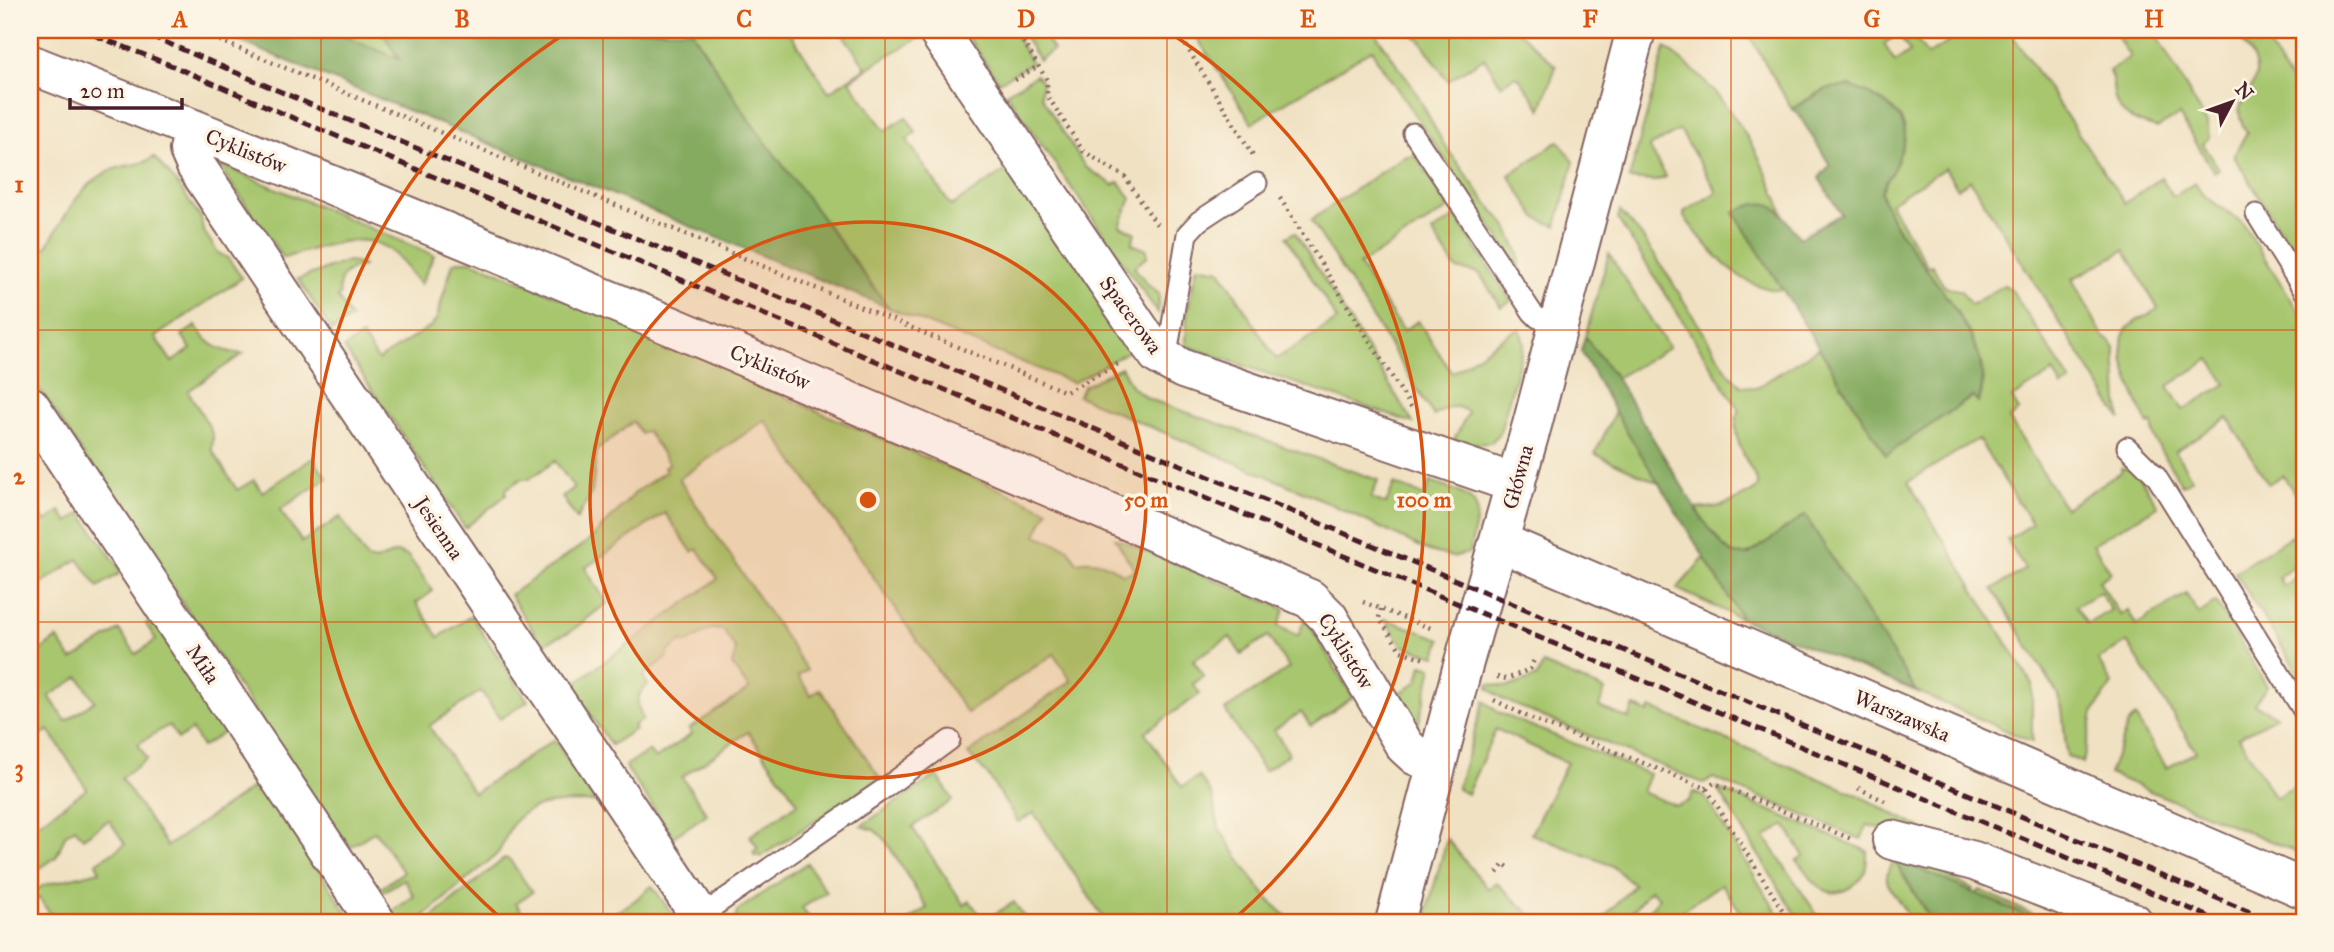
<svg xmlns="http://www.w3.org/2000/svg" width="2334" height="952" viewBox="0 0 2334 952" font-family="'IM FELL Great Primer',serif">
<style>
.green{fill:#a7c66e;stroke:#78724c;stroke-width:2;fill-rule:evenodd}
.forest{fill:#85ab61;stroke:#686546;stroke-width:2}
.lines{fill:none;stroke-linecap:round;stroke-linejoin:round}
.service-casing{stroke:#846360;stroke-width:23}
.minor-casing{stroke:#846360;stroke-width:42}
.path{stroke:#846360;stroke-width:4.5;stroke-dasharray:2 5;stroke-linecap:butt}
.service{stroke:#fff;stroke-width:19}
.minor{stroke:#fff;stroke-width:38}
.rail{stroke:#4a1f2b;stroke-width:5;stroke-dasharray:10 5;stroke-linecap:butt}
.grid{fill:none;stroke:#d8530f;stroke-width:2;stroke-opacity:0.55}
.ring{fill:none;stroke:#d8530f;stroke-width:3.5}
.labels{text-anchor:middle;stroke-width:7;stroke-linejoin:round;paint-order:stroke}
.street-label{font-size:21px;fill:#4a1f2b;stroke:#fcf5e5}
.centre{fill:#d8530f;stroke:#fcf5e5;stroke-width:3.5}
.ring-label{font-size:21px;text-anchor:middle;font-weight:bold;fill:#d8530f;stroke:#fcf5e5;stroke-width:7;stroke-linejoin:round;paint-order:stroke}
.neatline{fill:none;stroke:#d8530f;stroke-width:2.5}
.grid-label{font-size:23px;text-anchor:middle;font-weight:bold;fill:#d8530f}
</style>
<rect width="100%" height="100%" fill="#fcf5e5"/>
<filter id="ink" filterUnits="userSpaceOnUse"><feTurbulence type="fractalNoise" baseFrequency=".0143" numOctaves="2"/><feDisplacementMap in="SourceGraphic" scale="14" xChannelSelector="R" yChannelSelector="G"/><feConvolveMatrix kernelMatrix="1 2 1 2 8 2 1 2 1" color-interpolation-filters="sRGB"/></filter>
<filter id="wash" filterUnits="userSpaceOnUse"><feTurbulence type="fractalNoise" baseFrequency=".00686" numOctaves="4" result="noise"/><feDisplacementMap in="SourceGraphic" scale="28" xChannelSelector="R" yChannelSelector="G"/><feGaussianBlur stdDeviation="1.57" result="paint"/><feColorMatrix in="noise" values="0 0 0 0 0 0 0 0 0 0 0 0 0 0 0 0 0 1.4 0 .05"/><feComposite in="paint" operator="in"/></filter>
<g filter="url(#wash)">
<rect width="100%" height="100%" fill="#f0e1c2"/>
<!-- green -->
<path class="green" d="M329 30H381L400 60Z
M691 30H788L829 92 866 67 844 36 851 30H916L921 37 880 60 850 81 885 131 906 117 916 132 907 140 951 206 1011 167 1136 347 1073 383 889 308 749 120Z
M963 30H1012L1032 63 999 82Z
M1020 30H1047L1042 33 1053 50 1039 60Z
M1192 30H1373L1413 87 1443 143 1486 202 1506 225 1519 254 1520 269 1376 58 1373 49 1252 123Z
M1407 30H1517L1556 66 1541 109 1519 78 1515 76 1501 85 1484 58 1448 81 1420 40Z
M1746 30H1910L1927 55 1969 30H2009L2125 203 2161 178 2173 196 2195 183 2203 195 2242 222 2304 320V508L2283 475 2268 484 2228 418 2175 451 2192 479 2182 485 2155 441 2152 423 2148 425C2139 406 2112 350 2126 330 2133 321 2148 315 2158 309L2125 250 2072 279 2103 336 2111 342 2115 349 2118 402 2121 420 1970 180 1957 188 1945 168 1890 203 1928 267 1932 265 1944 286 1961 291 1971 305 2004 285 2011 289 2071 382 2062 387 2053 372 2012 398 2019 411 2009 419 2065 508 2121 472V468L2135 470 2158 506 2093 544 2111 573 2099 581 2120 615 2128 610 2136 625 2186 594 2199 614 2216 602 2267 686 2254 704 2276 716 2239 737 2275 798 2304 781V855L2109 774 2128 724 2135 717 2167 768 2196 752 2127 642 2098 660 2112 684 2093 713 2083 763 2067 756 2062 708 2057 693 1993 589 2025 569 2007 540 2032 524 1978 439 1908 482 2032 684V742L1916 691 1805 516C1791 526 1751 562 1733 554 1720 548 1703 519 1694 507 1717 512 1735 501 1755 490L1758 486 1757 481C1747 459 1728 436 1739 410L1618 219 1620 211 1641 235 1667 274 1728 372 1741 386 1756 388 1819 348 1886 455 1974 396 1979 401C2005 337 1897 253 1881 192 1888 176 1906 149 1905 132 1902 103 1855 85 1831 88 1819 89 1803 103 1792 109ZM1898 34 1910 52 1895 62 1884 44ZM2210 359 2226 384 2183 410 2168 386ZM2100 592 2111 610 2087 624 2076 606Z
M2113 30H2153L2207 123 2209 137 2203 144 2219 169 2214 172 2179 115 2157 128C2140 123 2120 118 2115 99 2112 89 2115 84 2109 71L2130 57Z
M2234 30H2259L2304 104V247L2295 254 2234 156 2247 132C2225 100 2258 96 2256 69 2255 56 2241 41 2234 30Z
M1665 48C1723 87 1759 148 1783 213 1764 201 1754 205 1734 213L1783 290C1738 290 1709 249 1684 217V212L1717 192 1680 130 1649 147 1666 177 1655 181 1629 179Z
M1036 75 1042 82 1041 96 1085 167 1114 185 1119 182 1131 198 1120 226 1135 232 1132 244 1147 250V257L1134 267 1149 286 1159 294 1158 313 1006 93Z
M1559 141 1574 162 1556 226 1536 218 1509 175Z
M1415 155 1449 208 1359 265 1403 331 1418 321 1452 373 1510 333 1520 329 1524 344 1500 432 1491 443 1469 444 1454 440 1468 412C1455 403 1447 407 1434 416L1311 220 1403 157Z
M154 157 176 182 201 218 203 230 218 253 228 258 242 278 155 337 172 362 191 349 182 335 196 326C208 345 220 352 243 354L188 391 209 426 213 436 212 450 237 490 254 480 262 492 313 458 327 478 280 510 302 542 340 517 367 559 375 561 397 552 408 556 433 591 416 603 439 637 471 616 528 701 500 719 481 691 429 726 474 793 554 740 596 802C565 803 526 798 509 830 504 839 503 848 496 855L417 922H396L390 913 414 896 404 879 378 895 376 892 403 872 375 831 347 849 30 375V239L46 248C64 218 81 179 118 168 131 164 142 165 154 157Z
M218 164 434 255 421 284C411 276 405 263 395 254 364 226 319 249 283 258Z
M1456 217 1511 301 1501 307 1479 273 1456 269 1432 232Z
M1295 232 1413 423 1186 346 1187 313 1197 266 1220 270 1276 359 1337 320 1287 237Z
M1609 254 1669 348 1616 378 1585 337Z
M348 261 364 266C348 268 336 277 340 295L337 297 351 318 332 331 298 279Z
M458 261H472L671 343 794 401 1048 510 1036 535 1068 548 1077 562C1097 558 1107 564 1123 574L1135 571 1115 538 1285 609 1278 626 1298 636 1305 618 1353 697 1311 726 1301 712 1274 730 1289 754 1264 771 1225 710 1289 668 1268 636 1241 654 1230 637 1193 660 1204 676 1193 684 1200 694 1145 732 1182 787 1199 776 1212 795 1219 828 1254 881 1271 902 1293 922H1235L1232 919 1227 922H1106L1034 813 1018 822 987 774 968 754 1071 681 1054 654 967 713 765 420 679 479 807 670 798 676 811 695 820 689 880 778 760 857 758 854 755 856 753 852 758 848 750 836 798 803 748 732 682 777 707 814 673 837 625 766 649 751 655 759 692 734 689 729 749 689 732 665 736 650 723 630 710 629 688 643 681 642 669 651 666 659 643 676 648 685C635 695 636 705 643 719L633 726 635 729 611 745 571 686 718 579 697 549 692 552 665 513 585 568 607 603 570 632 542 644 510 595 591 539 636 492 666 471 664 467 669 464 647 431 641 434 633 422 597 450 592 492 577 519 562 497 574 488 555 461 529 479H521L506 489V495L465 528 344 348 362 336 378 360 431 326 436 320 453 263Z
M1121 367 1132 387 1149 399 1378 480 1371 498 1386 504 1394 484 1425 496 1430 482C1484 500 1482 499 1469 553L1452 557 1429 551 1314 496 1078 396 1084 386Z
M1615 412 1660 484 1595 454Z
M36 507 45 522 60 511 68 522 81 513 122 572 98 587 78 559 30 591V511Z
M2291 536 2298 545 2304 541V559L2278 577 2283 586 2301 574 2304 578V682L2235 572Z
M1705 557 1742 619 1677 589Z
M153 619 226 731 202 747 192 730 178 739 169 725 138 744 147 759 121 778 167 846 261 782 353 922H56L39 898 30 903V894L44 885 100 871 96 863 125 844 109 820 83 838 75 828 66 834 56 857 30 875V826L31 828 87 789 49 730 30 741V643L37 653 57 638 72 660 119 630 136 654 156 640 146 624ZM79 677 95 701 66 721 49 696Z
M1385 619 1441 639 1436 656 1403 646Z
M1543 664 1605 690 1599 707 1629 719 1634 706 1648 713 1651 708 1856 794 1942 840 1918 838 1867 825 1861 839 1713 778 1703 783 1529 711 1504 700 1488 688 1489 684 1508 687 1537 677Z
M1422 665 1432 668 1417 730 1397 695 1418 681Z
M1484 701 1499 713 1649 774 1642 792 1676 806 1689 801 1693 792 1705 797 1783 922H1748L1721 884 1666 922H1641L1659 898 1650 890 1624 922H1600L1634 885 1611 865 1531 834 1567 763 1496 729 1467 794 1457 789Z
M937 775 953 800 912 827 964 905 970 901 984 921 1014 902 1027 922H907L927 908 884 838 874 830 861 826Z
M1718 789 1867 851C1867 858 1867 867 1864 874 1858 884 1842 895 1830 892 1816 889 1806 871 1797 860L1804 856 1785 825 1765 837 1822 922H1800Z
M1447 839 1488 889 1496 882 1538 922H1498L1491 914 1481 922H1424Z
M1896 857 1945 863 1942 873 1973 889 1971 892 1896 859 1895 862 1932 922H1912L1888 884 1886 875Z
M505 858 510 860 532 892 516 903 528 922H427Z
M807 863 826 892 802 908 812 922H735L737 911Z
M652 886 678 922H600L634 901Z
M1980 890 2049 922H2041L1976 894Z"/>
<!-- forest -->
<path class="forest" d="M212 30H329L399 59 381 30H691L749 120 889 308Z
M1850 86C1871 94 1906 109 1905 136 1904 145 1898 159 1894 168 1890 176 1884 184 1881 192 1896 254 2005 335 1978 402L1973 396 1886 455 1734 212C1778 192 1776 210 1800 238L1841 214 1819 178 1830 165 1797 112 1792 109 1829 88Z
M1585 337 1616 378 1701 517 1724 547 1733 554 1748 555 1805 515 1916 691 1742 619 1615 412 1581 351Z
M1896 859 2041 922H1932L1895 861Z"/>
</g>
<g filter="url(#ink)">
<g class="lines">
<defs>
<path id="service" d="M1413 133 1532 312 1538 318 1558 326
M2256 214 2304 291
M1166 361 1187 234 1199 221 1257 183
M2127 447 2156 476 2304 712
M700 916 885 788 950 740"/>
<path id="minor" d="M937 30 1146 339 1158 355 1183 369 1516 484
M30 64C460 233 885 416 1310 599L1328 617 1405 746 1416 756 1437 764
M194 129 189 150 196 166 704 922
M30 406 376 922
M1500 542 2304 889
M1892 840 1974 861 2133 922
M1395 922 1462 669 1532 425 1636 30"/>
</defs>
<!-- service casing -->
<use href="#service" class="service-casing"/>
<!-- minor casing -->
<use href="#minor" class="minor-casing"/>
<!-- path -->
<path class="path" d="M194 30 1066 392 1118 364
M1016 30 1047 80V95L1083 151 1125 177 1159 228
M1188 30 1180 36 1253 155
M1015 80 1038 66
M1280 198 1411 407
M1363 602 1433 629
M1381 609 1379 618 1401 651 1425 659
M1497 677 1507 679 1530 669 1534 660
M1494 700 1532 719 1706 788 1790 922
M1706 788 1714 783 1854 840
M1858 788 1887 802
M1497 873 1504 864 1508 867"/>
<!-- service -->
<use href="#service" class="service"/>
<!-- minor -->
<use href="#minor" class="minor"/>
<!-- rail -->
<path class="rail" d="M81 30 173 66 305 123 2222 922
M137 30 314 106 762 290 2274 922"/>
</g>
</g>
<!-- grid -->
<path class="grid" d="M321 30V922M603 30V922M885 30V922M1167 30V922M1449 30V922M1731 30V922M2013 30V922M30 330H2304M30 622H2304"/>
<!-- distance rings -->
<circle cx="868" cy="500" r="278" fill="#d8530f" fill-opacity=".12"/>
<g class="ring">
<circle cx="868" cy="500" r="278"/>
<path d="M503 920A556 556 0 0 1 569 31M1167 31A556 556 0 0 1 1233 920"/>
</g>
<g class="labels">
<!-- street labels -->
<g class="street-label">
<text transform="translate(246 151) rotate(22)" y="7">Cyklistów</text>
<text transform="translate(1131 315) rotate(54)" y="7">Spacerowa</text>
<text transform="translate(770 367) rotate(23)" y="7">Cyklistów</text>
<text transform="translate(1518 477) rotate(-75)" y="7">Główna</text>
<text transform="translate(439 528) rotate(56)" y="7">Jesienna</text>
<text transform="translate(1346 651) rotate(58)" y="7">Cyklistów</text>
<text transform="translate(203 664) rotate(56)" y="7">Miła</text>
<text transform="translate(1902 716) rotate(23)" y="7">Warszawska</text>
</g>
</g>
<circle cx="868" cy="500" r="10" class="centre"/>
<g class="ring-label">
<text x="1146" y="507">50 m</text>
<text x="1424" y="507">100 m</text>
</g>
<!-- margin -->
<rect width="2334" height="952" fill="none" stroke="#fcf5e5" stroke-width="77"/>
<!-- north arrow -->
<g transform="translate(2232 102) rotate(49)" stroke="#fcf5e5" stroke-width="5" paint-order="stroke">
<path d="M0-5L12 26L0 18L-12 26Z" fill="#4a1f2b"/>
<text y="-10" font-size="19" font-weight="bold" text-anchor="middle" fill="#4a1f2b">N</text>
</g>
<!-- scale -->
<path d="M70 98v10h112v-10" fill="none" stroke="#4a1f2b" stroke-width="3.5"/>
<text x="80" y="98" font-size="21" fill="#4a1f2b" stroke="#fcf5e5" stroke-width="5" paint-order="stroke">20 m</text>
<rect x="38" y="38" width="2258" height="876" class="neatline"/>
<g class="grid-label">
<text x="180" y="27">A</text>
<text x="462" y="27">B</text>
<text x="744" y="27">C</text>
<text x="1026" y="27">D</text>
<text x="1308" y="27">E</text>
<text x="1590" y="27">F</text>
<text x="1872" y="27">G</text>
<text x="2154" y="27">H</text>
<text x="19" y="192">1</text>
<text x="19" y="484">2</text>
<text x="19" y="776">3</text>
</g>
</svg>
